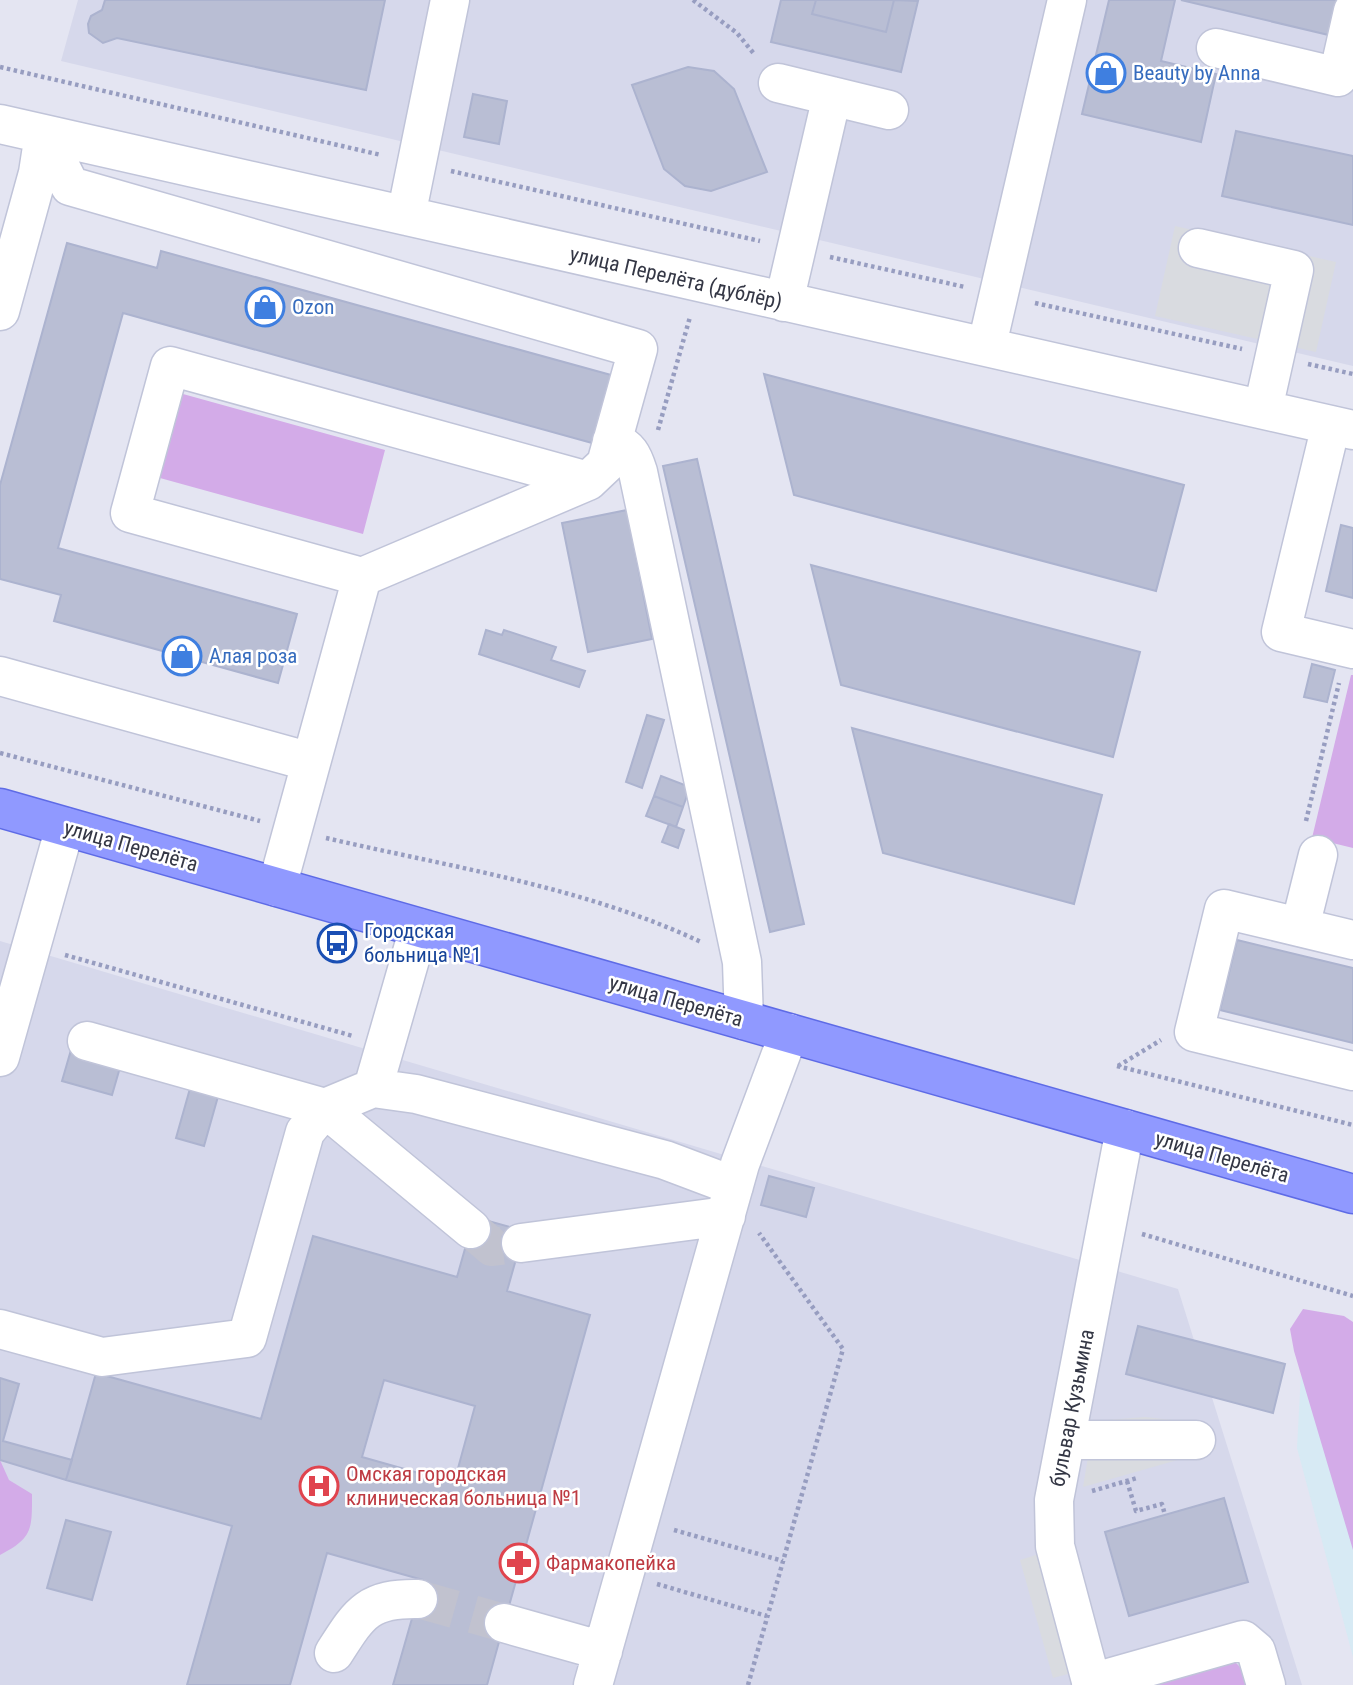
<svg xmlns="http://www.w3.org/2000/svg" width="1353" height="1685" viewBox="0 0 1353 1685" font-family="'Roboto Condensed',sans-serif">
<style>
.residential{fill:#d6d8eb}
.medical{fill:#d7eaf4}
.green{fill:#d3abe8}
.parking{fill:#d9dbe0}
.building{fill:#b9bed4;stroke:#acb3cf;stroke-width:2;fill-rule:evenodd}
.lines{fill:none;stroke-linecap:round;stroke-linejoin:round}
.minor-tunnel{stroke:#c1c2cf;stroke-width:38;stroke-dasharray:38 19;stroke-linecap:butt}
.minor-casing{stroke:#c0c4d9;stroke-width:41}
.major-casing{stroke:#5e6be6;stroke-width:41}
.path{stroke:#979dc0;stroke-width:4.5;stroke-dasharray:3.5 3.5;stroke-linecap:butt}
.minor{stroke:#fff;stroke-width:38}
.major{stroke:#9099ff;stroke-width:38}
.labels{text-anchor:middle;stroke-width:5;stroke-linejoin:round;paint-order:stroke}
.shop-label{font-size:21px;fill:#366cbe;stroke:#fff;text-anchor:start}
.street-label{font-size:21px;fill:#343745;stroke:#fff}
.transit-label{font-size:21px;fill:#164399;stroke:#fff;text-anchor:start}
.health-label{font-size:21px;fill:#be3a42;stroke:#fff;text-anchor:start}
</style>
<rect width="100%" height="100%" fill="#e4e5f2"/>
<!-- residential -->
<path class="residential" d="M78 0H1353V366L61 61Z
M0 941 1178 1289 1302 1685H0Z"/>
<!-- medical -->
<path class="medical" d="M1304 1318 1353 1332V1657L1297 1448Z"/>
<!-- green -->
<path class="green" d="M183 394 385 450 363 534 160 478Z
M1351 675H1353V848L1312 838Z
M1303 1309 1344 1316 1353 1322V1550L1294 1351 1290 1329Z
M0 1460 9 1480 32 1494C32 1529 33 1538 0 1555Z
M1233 1660 1241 1668 1246 1685H1144Z"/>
<!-- parking -->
<path class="parking" d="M1175 226 1336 262 1316 352 1155 316Z
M1145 1417 1209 1424 1216 1449 1083 1487 1094 1421Z
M1045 1552 1079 1671 1053 1678 1020 1560Z"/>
<!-- building -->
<path class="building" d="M105 0H385L366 90 117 38 103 43 89 33 88 24 91 16 102 10Z
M781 0H816L812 14 886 32 894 0 918 1 901 72 771 42Z
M816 0H894L886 32 812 14Z
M1109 0H1175L1161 61 1216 74 1201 142 1082 114Z
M1181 0H1345L1337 37Z
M688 67 714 71 734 89 767 172 711 191 685 186 664 169 632 85Z
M473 94 507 101 499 144 464 137Z
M1236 131 1353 156V225L1222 196Z
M67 243 157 268 161 251 611 375 592 443 123 313 58 548 297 614 278 683 54 621 61 595 0 579V485Z
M764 374 1184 485 1156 591 794 495Z
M697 459 804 924 770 932 663 466Z
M627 510 652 639 588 652 562 523Z
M1341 525 1353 528V598L1326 591Z
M811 565 1140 652 1113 757 841 685Z
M486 630 502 635 504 630 556 647 551 660 585 671 579 687 479 654Z
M1312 664 1335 670 1327 702 1304 697Z
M647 715 664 720 642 788 626 782Z
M852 728 1102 795 1074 904 883 853Z
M661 776 690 787 683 807 654 796Z
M654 796 683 807 676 827 646 816Z
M669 824 684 830 678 848 662 842Z
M1237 940 1353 968V1043L1220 1010Z
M71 1050 121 1064 112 1095 62 1081Z
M191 1085 219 1093 204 1146 176 1138Z
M769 1176 814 1188 806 1217 761 1205Z
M474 1217 524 1231 507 1291 590 1315 487 1685H393L423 1580 327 1553 290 1685H187L232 1526 66 1480 96 1373 261 1419 313 1236 457 1277ZM384 1380 475 1406 454 1483 362 1457Z
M1138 1326 1285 1364 1273 1413 1126 1374Z
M0 1378 19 1384 3 1441 72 1460 66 1480 0 1460Z
M1224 1498 1248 1582 1129 1616 1105 1532Z
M66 1520 111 1532 92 1600 47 1588Z"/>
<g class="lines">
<!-- minor-tunnel -->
<path class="minor-tunnel" d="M471 1229 492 1247 521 1243
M418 1599 504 1623"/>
<defs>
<path id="minor" d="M1216 48 1338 77 1353 11
M778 83 889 110
M0 124 1353 430
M44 134 70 186 638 349 606 464 588 481 362 577
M406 216 450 0
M1198 248 1294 270 1263 409
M784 302 832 96
M0 311 38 173 44 134
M987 345 1067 0
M1331 425 1281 632 1353 649
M612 441C629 447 633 456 638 472L742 962 744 1020
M0 676 311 762
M277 887 362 577 130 513 170 366 588 481
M1300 927 1318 855
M1353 940 1224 909 1194 1032 1353 1071
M87 1041 325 1108 471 1229
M0 1057 65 827
M373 1088 419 928
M521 1243 726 1216
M0 1329 102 1357 247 1338 305 1132 325 1108 373 1088 416 1094 665 1160 734 1186
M1066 1440H1196
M504 1623 603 1651
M334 1653C359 1614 367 1598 418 1599
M1091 1683 1243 1640 1256 1651 1266 1685
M593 1685 740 1164 789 1033
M1092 1685 1055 1546 1054 1500 1125 1129"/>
<path id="major" d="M0 808 1353 1194"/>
</defs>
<!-- minor casing -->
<use href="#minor" class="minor-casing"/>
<!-- major casing -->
<use href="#major" class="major-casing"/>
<!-- path -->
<path class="path" d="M693 0 737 33 755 55
M0 67 381 155
M451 171 760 241
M830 257 965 287
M1035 303 1242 349
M1308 364 1353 374
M658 430 690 317
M0 753 260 821
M1306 821 1339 683
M326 838C451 867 584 887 701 942
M65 955 353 1036
M1117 1066 1353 1125
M1118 1066 1161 1040
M1142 1234 1353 1296
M1127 1481 1136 1511 1162 1504 1165 1515
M1092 1491 1137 1478
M674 1530 783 1561
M657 1584 767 1616
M748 1685 843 1349 759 1233"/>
<!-- minor -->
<use href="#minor" class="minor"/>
<!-- major -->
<use href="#major" class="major"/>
</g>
<!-- icons -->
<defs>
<symbol id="shop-ring" viewBox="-11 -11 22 22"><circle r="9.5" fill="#fff" stroke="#3f7fe0" stroke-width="1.5"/><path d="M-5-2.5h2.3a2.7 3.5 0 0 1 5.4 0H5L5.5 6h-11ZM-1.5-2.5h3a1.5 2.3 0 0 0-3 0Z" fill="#3f7fe0"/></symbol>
<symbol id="bus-ring" viewBox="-11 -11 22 22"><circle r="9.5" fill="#fff" stroke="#1a4fb4" stroke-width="1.5"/><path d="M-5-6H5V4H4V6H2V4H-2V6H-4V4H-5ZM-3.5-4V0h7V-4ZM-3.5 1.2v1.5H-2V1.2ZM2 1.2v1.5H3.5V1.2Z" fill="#1a4fb4"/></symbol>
<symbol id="hospital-ring" viewBox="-11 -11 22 22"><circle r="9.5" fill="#fff" stroke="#e0444e" stroke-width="1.5"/><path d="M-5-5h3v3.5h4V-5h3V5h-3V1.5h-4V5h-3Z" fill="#e0444e"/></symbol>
<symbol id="pharmacy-ring" viewBox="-11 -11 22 22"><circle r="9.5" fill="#fff" stroke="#e0444e" stroke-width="1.5"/><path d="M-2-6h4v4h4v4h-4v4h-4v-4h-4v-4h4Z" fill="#e0444e"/></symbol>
</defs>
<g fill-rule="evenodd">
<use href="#shop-ring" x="1084" y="51" width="44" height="44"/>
<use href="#shop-ring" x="243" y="285" width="44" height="44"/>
<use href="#shop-ring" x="160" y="634" width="44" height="44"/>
<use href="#bus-ring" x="315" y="921" width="44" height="44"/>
<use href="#hospital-ring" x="297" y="1464" width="44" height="44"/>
<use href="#pharmacy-ring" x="497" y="1541" width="44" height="44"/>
</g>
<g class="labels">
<!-- shop labels -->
<g class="shop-label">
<text x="1133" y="80">Beauty by Anna</text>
<text x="292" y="314">Ozon</text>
<text x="209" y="663">Алая роза</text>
</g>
<!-- street labels -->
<g class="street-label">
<text transform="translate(676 278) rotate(13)" y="7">улица Перелёта (дублёр)</text>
<text transform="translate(131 846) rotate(16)" y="7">улица Перелёта</text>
<text transform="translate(676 1001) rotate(16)" y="7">улица Перелёта</text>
<text transform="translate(1222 1157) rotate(16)" y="7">улица Перелёта</text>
<text transform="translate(1072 1408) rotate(-79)" y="7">бульвар Кузьмина</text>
</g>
<!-- transit labels -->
<g class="transit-label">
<text x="364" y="938">Городская<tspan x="364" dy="24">больница №1</tspan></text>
</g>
<!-- health labels -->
<g class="health-label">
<text x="346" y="1481">Омская городская<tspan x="346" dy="24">клиническая больница №1</tspan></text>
<text x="546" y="1570">Фармакопейка</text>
</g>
</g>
</svg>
